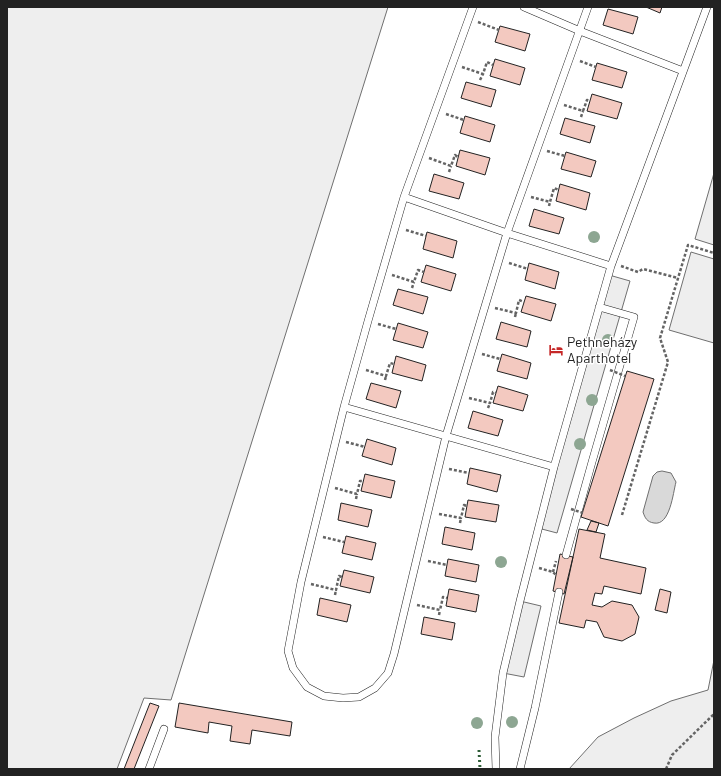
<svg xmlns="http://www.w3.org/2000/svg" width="721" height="776" viewBox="0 0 721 776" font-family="Barlow,sans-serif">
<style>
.green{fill:#eee;stroke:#6f6f6f}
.parking{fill:#ededed;stroke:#6f6f6f}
.water{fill:#d9d9d9;stroke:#6f6f6f}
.building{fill:#f3c9c0;stroke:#222}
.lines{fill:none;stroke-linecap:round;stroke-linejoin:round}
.lane-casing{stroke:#222;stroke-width:8}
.path{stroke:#646464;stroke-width:2.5;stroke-dasharray:3 2;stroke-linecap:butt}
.lane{stroke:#fff;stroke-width:7}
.path-bridge{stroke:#646464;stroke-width:2.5;stroke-dasharray:3 2;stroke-linecap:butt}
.hedge{stroke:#2f5e38;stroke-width:3;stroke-dasharray:2 3;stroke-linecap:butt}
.tree{fill:#8da692}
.labels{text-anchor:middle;stroke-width:3;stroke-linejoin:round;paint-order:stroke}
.poi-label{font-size:14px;fill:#222;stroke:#fff;text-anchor:start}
</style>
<rect width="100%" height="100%" fill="#fff"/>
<!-- green -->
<path class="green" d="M7 7H388L171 700 144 698 117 769H7Z
M714 173V245L695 239Z
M691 252 714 259V343L669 330Z
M714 660V769H569L598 737 634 718 671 701 708 690Z"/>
<!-- parking -->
<path class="parking" d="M609 275 630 281 557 533 538 528Z
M520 601 541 606 524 677 503 673Z"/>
<!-- water -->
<path class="water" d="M662 471 671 473 676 482C673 493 670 526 654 523 647 522 645 518 643 512L653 476 657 472Z"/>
<!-- building -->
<path class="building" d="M646 7H662L660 13Z
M608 9 638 17 633 34 603 25Z
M500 26 530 34 525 51 495 42Z
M495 59 525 68 520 85 490 76Z
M597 63 627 72 622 88 592 80Z
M466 82 496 90 491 107 461 98Z
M592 94 622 103 617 119 587 111Z
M465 116 495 125 490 142 460 133Z
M565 118 595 126 590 143 560 134Z
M460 150 490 158 485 175 456 166Z
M566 152 596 161 591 177 561 169Z
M434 174 464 183 459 199 429 191Z
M560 184 590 193 586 210 556 201Z
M534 209 564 218 559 234 529 226Z
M427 232 457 241 453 258 423 249Z
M529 263 559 272 555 289 525 280Z
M426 265 456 274 451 291 421 282Z
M398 289 428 297 423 314 393 305Z
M526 296 556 304 551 321 521 312Z
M501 322 531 331 527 347 496 339Z
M398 323 428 332 423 348 393 340Z
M502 354 531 363 527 379 497 371Z
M396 356 426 365 422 381 392 373Z
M627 371 654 379 608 526 581 517Z
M371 383 401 391 396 408 366 399Z
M498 386 528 395 523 411 493 403Z
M473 411 503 420 498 436 468 428Z
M367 439 396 448 392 465 362 456Z
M470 468 501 475 497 492 467 484Z
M365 474 395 481 391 498 361 491Z
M468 500 499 505 496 522 465 517Z
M341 503 372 510 368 527 338 520Z
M591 521 599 523 596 532 587 530Z
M445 527 475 533 472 550 442 544Z
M579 529 605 534 600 558 646 568 641 594 604 586 602 594 595 593 592 605 602 607 612 601 632 605 639 617 635 634 622 641 604 637 597 622 586 620 584 628 559 623Z
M346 536 376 543 372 560 342 553Z
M560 554 573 557 564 594 553 591Z
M448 559 479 565 476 582 445 576Z
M344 570 374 577 370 593 340 586Z
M449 589 479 595 476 612 446 606Z
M660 589 671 592 667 613 655 610Z
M320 598 351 605 347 622 317 615Z
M424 617 455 623 452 640 421 634Z
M150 703 159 706 134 769H124Z
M179 703 292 722 290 736 252 730 250 744 230 741 232 726 209 722 208 733 175 727Z"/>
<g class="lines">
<defs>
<path id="lane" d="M473 7 404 197 368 321 344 407 301 582 288 651 293 668 307 687 324 696 343 698 359 697 375 688 388 673 394 654 446 436 507 233 588 7
M524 7 580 31 683 71
M404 197 507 233 611 266
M344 407 554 467
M566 555 592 462 634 317 599 307
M149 769 164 729
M496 769 495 737 503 673 520 601 554 467 611 266 707 7
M520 769 535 708 559 592"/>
</defs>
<!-- lane casing -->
<use href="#lane" class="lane-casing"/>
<!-- path -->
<path class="path" d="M478 22 499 30
M580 61 596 67
M462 67 483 74 487 62 493 65
M480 80 483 74
M564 105 583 111 587 100 590 101
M446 114 464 120
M581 117 583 111
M547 151 565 156
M429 158 451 166 455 155 458 157
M449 172 451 166
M531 197 550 202 554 188 559 190
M549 206 550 202
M406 230 426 236
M509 263 528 269
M621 266 638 272 643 269 678 278
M392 275 414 282 418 270 424 272
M412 288 414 282
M495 308 516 313 519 300 524 302
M515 317 516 313
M378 324 396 329
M482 354 500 359
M366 370 386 376 390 363 394 364
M385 380 386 376
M469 398 490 403 493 392 496 393
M488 408 490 403
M346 442 365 447
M449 469 469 473
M335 488 357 494 360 481H363
M356 499 357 494
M439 514 461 518 464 505 467 506
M622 515 668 362 660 338 688 245 714 253
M460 523 461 518
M323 537 344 542
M428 561 447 565
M539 568 553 572 556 575
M553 572 556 561
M311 584 336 590 339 576 342 577
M335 595 336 590
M417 605 440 610 443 597 447 598
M439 615 440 610
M666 769 672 755 714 714"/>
<!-- lane -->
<use href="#lane" class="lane"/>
<!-- path-bridge -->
<path class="path-bridge" d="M610 370 625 376
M571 509 583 513"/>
<!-- hedge -->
<path class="hedge" d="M479 750 480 769"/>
</g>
<!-- trees -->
<g class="tree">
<circle cx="594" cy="237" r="6"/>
<circle cx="608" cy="340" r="6"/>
<circle cx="592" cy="400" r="6"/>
<circle cx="580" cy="444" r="6"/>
<circle cx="501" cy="562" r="6"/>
<circle cx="512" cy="722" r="6"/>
<circle cx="477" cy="723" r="6"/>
</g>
<!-- icons -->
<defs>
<symbol id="hotel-bare" viewBox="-9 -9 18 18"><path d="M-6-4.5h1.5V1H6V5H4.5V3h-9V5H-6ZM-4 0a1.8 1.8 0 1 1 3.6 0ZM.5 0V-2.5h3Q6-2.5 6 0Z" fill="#c62828" stroke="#fff" stroke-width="2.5" paint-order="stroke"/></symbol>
</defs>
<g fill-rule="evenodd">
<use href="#hotel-bare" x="546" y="340" width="20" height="20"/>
</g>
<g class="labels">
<!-- poi labels -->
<g class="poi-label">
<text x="567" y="347">Pethneházy<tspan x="567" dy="16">Aparthotel</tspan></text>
</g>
</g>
<!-- border -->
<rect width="721" height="776" fill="none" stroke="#222222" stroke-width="16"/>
</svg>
